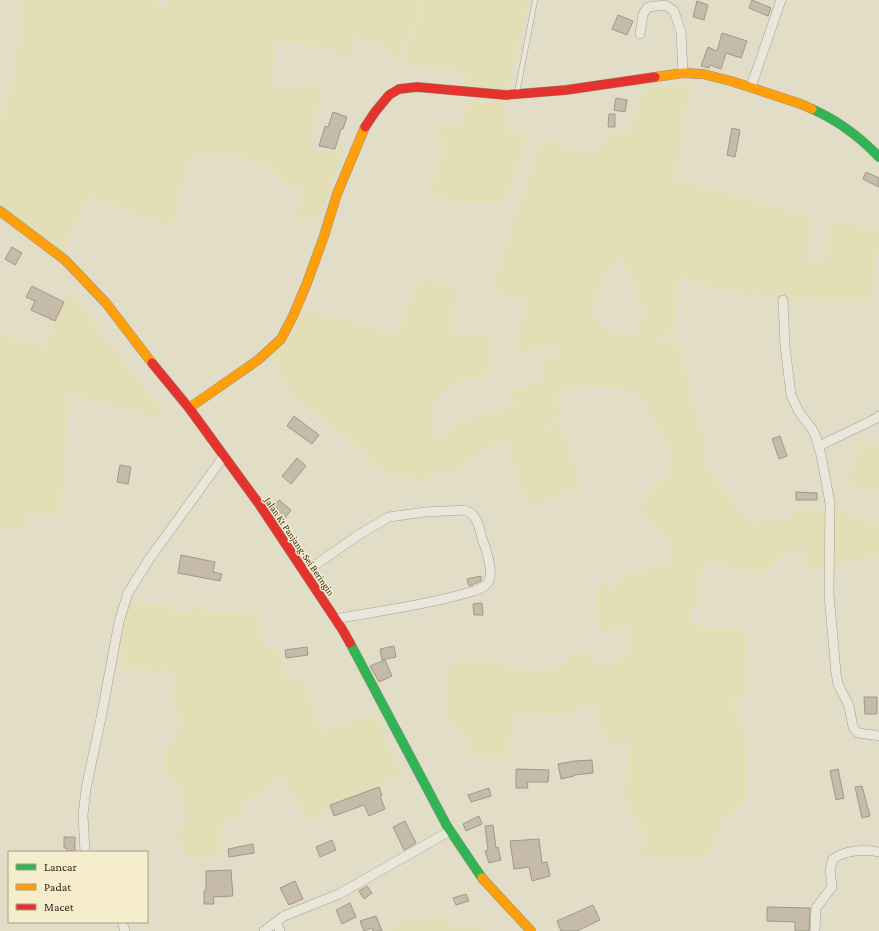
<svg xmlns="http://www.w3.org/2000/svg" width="879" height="931" viewBox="0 0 879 931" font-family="'Crimson Pro',serif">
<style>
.farmland{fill:#e3deb6;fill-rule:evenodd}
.building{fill:#c5bba8;stroke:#a19887}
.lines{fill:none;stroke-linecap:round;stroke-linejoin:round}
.lane-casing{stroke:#a6a091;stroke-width:5.5}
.street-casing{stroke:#a6a091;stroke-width:10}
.fast-casing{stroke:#969081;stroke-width:10}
.slow-casing{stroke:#969081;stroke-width:10}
.jam-casing{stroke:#969081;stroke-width:10}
.lane{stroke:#eae6d9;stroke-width:4.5}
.street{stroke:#eae6d9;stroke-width:9}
.fast{stroke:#30b455;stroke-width:9}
.slow{stroke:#ff9f0a;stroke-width:9}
.jam{stroke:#e5322d;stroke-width:9}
.labels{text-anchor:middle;stroke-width:3;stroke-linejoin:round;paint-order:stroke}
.street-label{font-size:10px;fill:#33291b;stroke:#f5edcb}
</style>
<rect width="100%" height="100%" fill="#e2ddc7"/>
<!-- farmland -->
<path class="farmland" d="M23 0H155L165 11 167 0H424L398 57 382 47 356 37 348 59 327 48 278 41 270 90 324 85 310 140 315 151 343 152 320 218 315 222 293 219 303 188 285 183 270 166 233 155 212 152 193 156 186 171 177 208 170 228 97 198 88 196 61 257 0 210V120L2 119 15 72Z
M426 0H529L508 87 466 92V73L400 62Z
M691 81 675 179 811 217 807 261 824 260 831 220 879 231V241L869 302 777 300 756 294 748 295 714 288 679 276 675 329 664 335 652 337 676 340 703 434 706 463 719 485 751 523 788 519 797 508 819 509 830 515V569L805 567 804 550 784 552 764 575 743 571 708 560 697 583V601L715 603 692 607V626L747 628 746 683 741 699 724 705 739 707 748 757 747 799 722 820 712 852 699 858 639 856 648 836 629 812 625 797 626 772 629 744 609 743 595 708 593 698 585 708 554 716 513 712 508 759 467 755 468 740 464 739 456 722 448 721 449 665 471 657 498 665 539 672 558 667 569 656 588 650 597 664 610 666 624 655 629 644 627 627 601 632 595 594 600 584 618 588 622 576 634 571 672 565V549L660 530 648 521 640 510 647 495 657 484 669 477 672 455 642 398 625 389 585 386 565 389 555 399 562 410 553 422 540 428 560 424 583 488 544 501 528 507 505 440 497 441 455 471 438 470 421 480 405 477 377 468 364 450 293 397 272 358 283 337 302 308 398 335 413 290 422 279 456 286 451 334 494 338 485 380 468 379 450 385 432 406V430L440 439 463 421 516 405 507 387 517 388 543 381V357L563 352 557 342 543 349 513 352 527 301 493 291 514 216 543 138 571 149 598 154 607 135 630 132 645 87ZM621 256 633 280 638 298 647 313 634 336 606 329 589 313 605 273Z
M503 102 506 132 528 134 503 205 478 203 468 204 429 195 446 142 435 138 438 122 459 127 467 103Z
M69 292 169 420 122 409 70 392 60 516 27 513 25 528H0V334L44 348Z
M859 439 879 446V494L844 483 858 458Z
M834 508H839L854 518 870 522H879V557L876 556 858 561 835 563Z
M127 596 137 604H169L171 610 188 613 197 608 214 612 260 610 263 648 278 651 283 666 286 680 307 682 315 724 324 731 376 715 401 774 347 797 310 821 280 777 271 779 269 786 248 798 239 801 245 813 220 824 222 856 201 858H188L175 831 186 824 182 796 174 779 163 771 164 752 176 741 171 735 182 722 173 700 175 678 166 663V672L121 668 123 641 121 628Z
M448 916 450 928 480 926 482 931H385L404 920 423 921 439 917Z"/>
<!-- building -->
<path class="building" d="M752 0 771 8 768 16 749 8Z
M697 1 708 5 704 20 693 17Z
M618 15 633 21 627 35 612 29Z
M722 33 747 41 741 58 726 53 721 69 710 65 709 68 701 66 708 47 717 51Z
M616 98 627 100 625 112 614 110Z
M333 112 347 117 343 129H341L335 149 319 146 325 126 328 127Z
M609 114H615V127H608Z
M732 128 740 130 735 157 727 155Z
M866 172 879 178V187L863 179Z
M12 247 22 253 15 265 5 259Z
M32 286 64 302 55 321 31 310 35 301 26 297Z
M294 416 319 435 312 444 287 426Z
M780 436 787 456 779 459 772 439Z
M297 458 306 466 291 484 282 476Z
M120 465 131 467 128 484 117 482Z
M796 492 817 493V500H796Z
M279 500 291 510 282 522 278 518 272 509Z
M181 555 215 562 213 572 222 574 220 581 178 573Z
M481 576V581L469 586 467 579Z
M482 603 483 615H474L473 604Z
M394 646 396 657 382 660 380 649Z
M307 647 308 655 286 658 285 650Z
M385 660 392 676 379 682 370 666Z
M864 697H877V714H865Z
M592 760 593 773 574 775V776L561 779 558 764 575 761Z
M516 769 549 770 548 782H527L528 788H516Z
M838 769 844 798 836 800 830 771Z
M862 786 870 816 862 818 855 787Z
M379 787 382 795 380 796 385 809 369 816 364 805 334 816 330 805Z
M489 788 491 796 471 802 468 795Z
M479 816 482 824 466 831 463 824Z
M405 821 416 843 404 850 393 827Z
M493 825 496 848 498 847 501 860 489 863 485 851 488 850 485 826Z
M64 837H75V852H67V848H64Z
M539 839 542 863 547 862 550 876 532 881 529 867 514 869 510 841Z
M332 840 336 850 320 857 316 847Z
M253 844 254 853 229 857 228 849Z
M231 870 233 896 213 897 214 904H204V891L206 890V871Z
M295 881 303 899 289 905 280 888Z
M367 886 372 893 364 899 359 891Z
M466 894 469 901 456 905 453 898Z
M350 903 356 917 342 924 336 910Z
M593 905 600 920 577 931H561L557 921Z
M767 907 810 908 809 931H795V922L767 921Z
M376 916 382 931H373L372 928 364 931 360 921Z"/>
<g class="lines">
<defs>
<path id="lane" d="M517 93 535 0"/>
<path id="street" d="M640 34 643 14 648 7 665 5 674 11 681 32 683 73
M751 87 781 0
M783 300 785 346 791 395 799 412 812 429 816 437 821 455 830 503 829 594 836 673 838 684 849 706 853 727 855 730 858 733 874 735 879 736
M819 446 875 419 879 416
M305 572 360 534 389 517 425 512 464 510C477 513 479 527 482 538 486 550 496 575 486 585 481 590 470 592 463 594 421 606 378 611 335 619
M85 852 83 815 86 789 101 718 119 622 128 593 150 558 224 456
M122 922 125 931
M276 922 280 931
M264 931 284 916 339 894 450 831
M815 931 816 908 832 887 830 869 833 859C845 850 865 849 879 852"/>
<path id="fast" d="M812 109C839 121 859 136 879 157
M350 643 447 826 482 878"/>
<path id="slow" d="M655 77 683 73 703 74 731 81 801 104 812 109
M0 211 65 260 106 303 152 363
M189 408 258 360 281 339 293 316 307 283 324 236 337 194 365 127
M482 878 531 931"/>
<path id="jam" d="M365 127 375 112 389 95 399 89 417 87 506 95 566 90 655 77
M152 363 189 408 259 504 342 629 350 643"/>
</defs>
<!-- lane casing -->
<use href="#lane" class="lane-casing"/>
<!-- street casing -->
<use href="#street" class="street-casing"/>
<!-- fast casing -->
<use href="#fast" class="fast-casing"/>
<!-- slow casing -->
<use href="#slow" class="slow-casing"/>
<!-- jam casing -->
<use href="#jam" class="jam-casing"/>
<!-- lane -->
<use href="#lane" class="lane"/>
<!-- street -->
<use href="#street" class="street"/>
<!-- fast -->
<use href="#fast" class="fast"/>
<!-- slow -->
<use href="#slow" class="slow"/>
<!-- jam -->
<use href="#jam" class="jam"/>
</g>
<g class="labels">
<!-- street labels -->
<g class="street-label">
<text transform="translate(300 546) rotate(56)" y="4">Jalan Kt Panjang-Sei Beringin</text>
</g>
</g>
<!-- legend -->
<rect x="8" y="851" width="140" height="72" fill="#f5edcb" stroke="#a79f85"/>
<rect x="16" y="864" width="20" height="6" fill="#30b455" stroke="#a79f85"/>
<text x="44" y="871" font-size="12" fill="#33291b">Lancar</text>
<rect x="16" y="884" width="20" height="6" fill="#ff9f0a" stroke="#a79f85"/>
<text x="44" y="891" font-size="12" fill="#33291b">Padat</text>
<rect x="16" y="904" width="20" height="6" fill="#e5322d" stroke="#a79f85"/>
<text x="44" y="911" font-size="12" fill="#33291b">Macet</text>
</svg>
